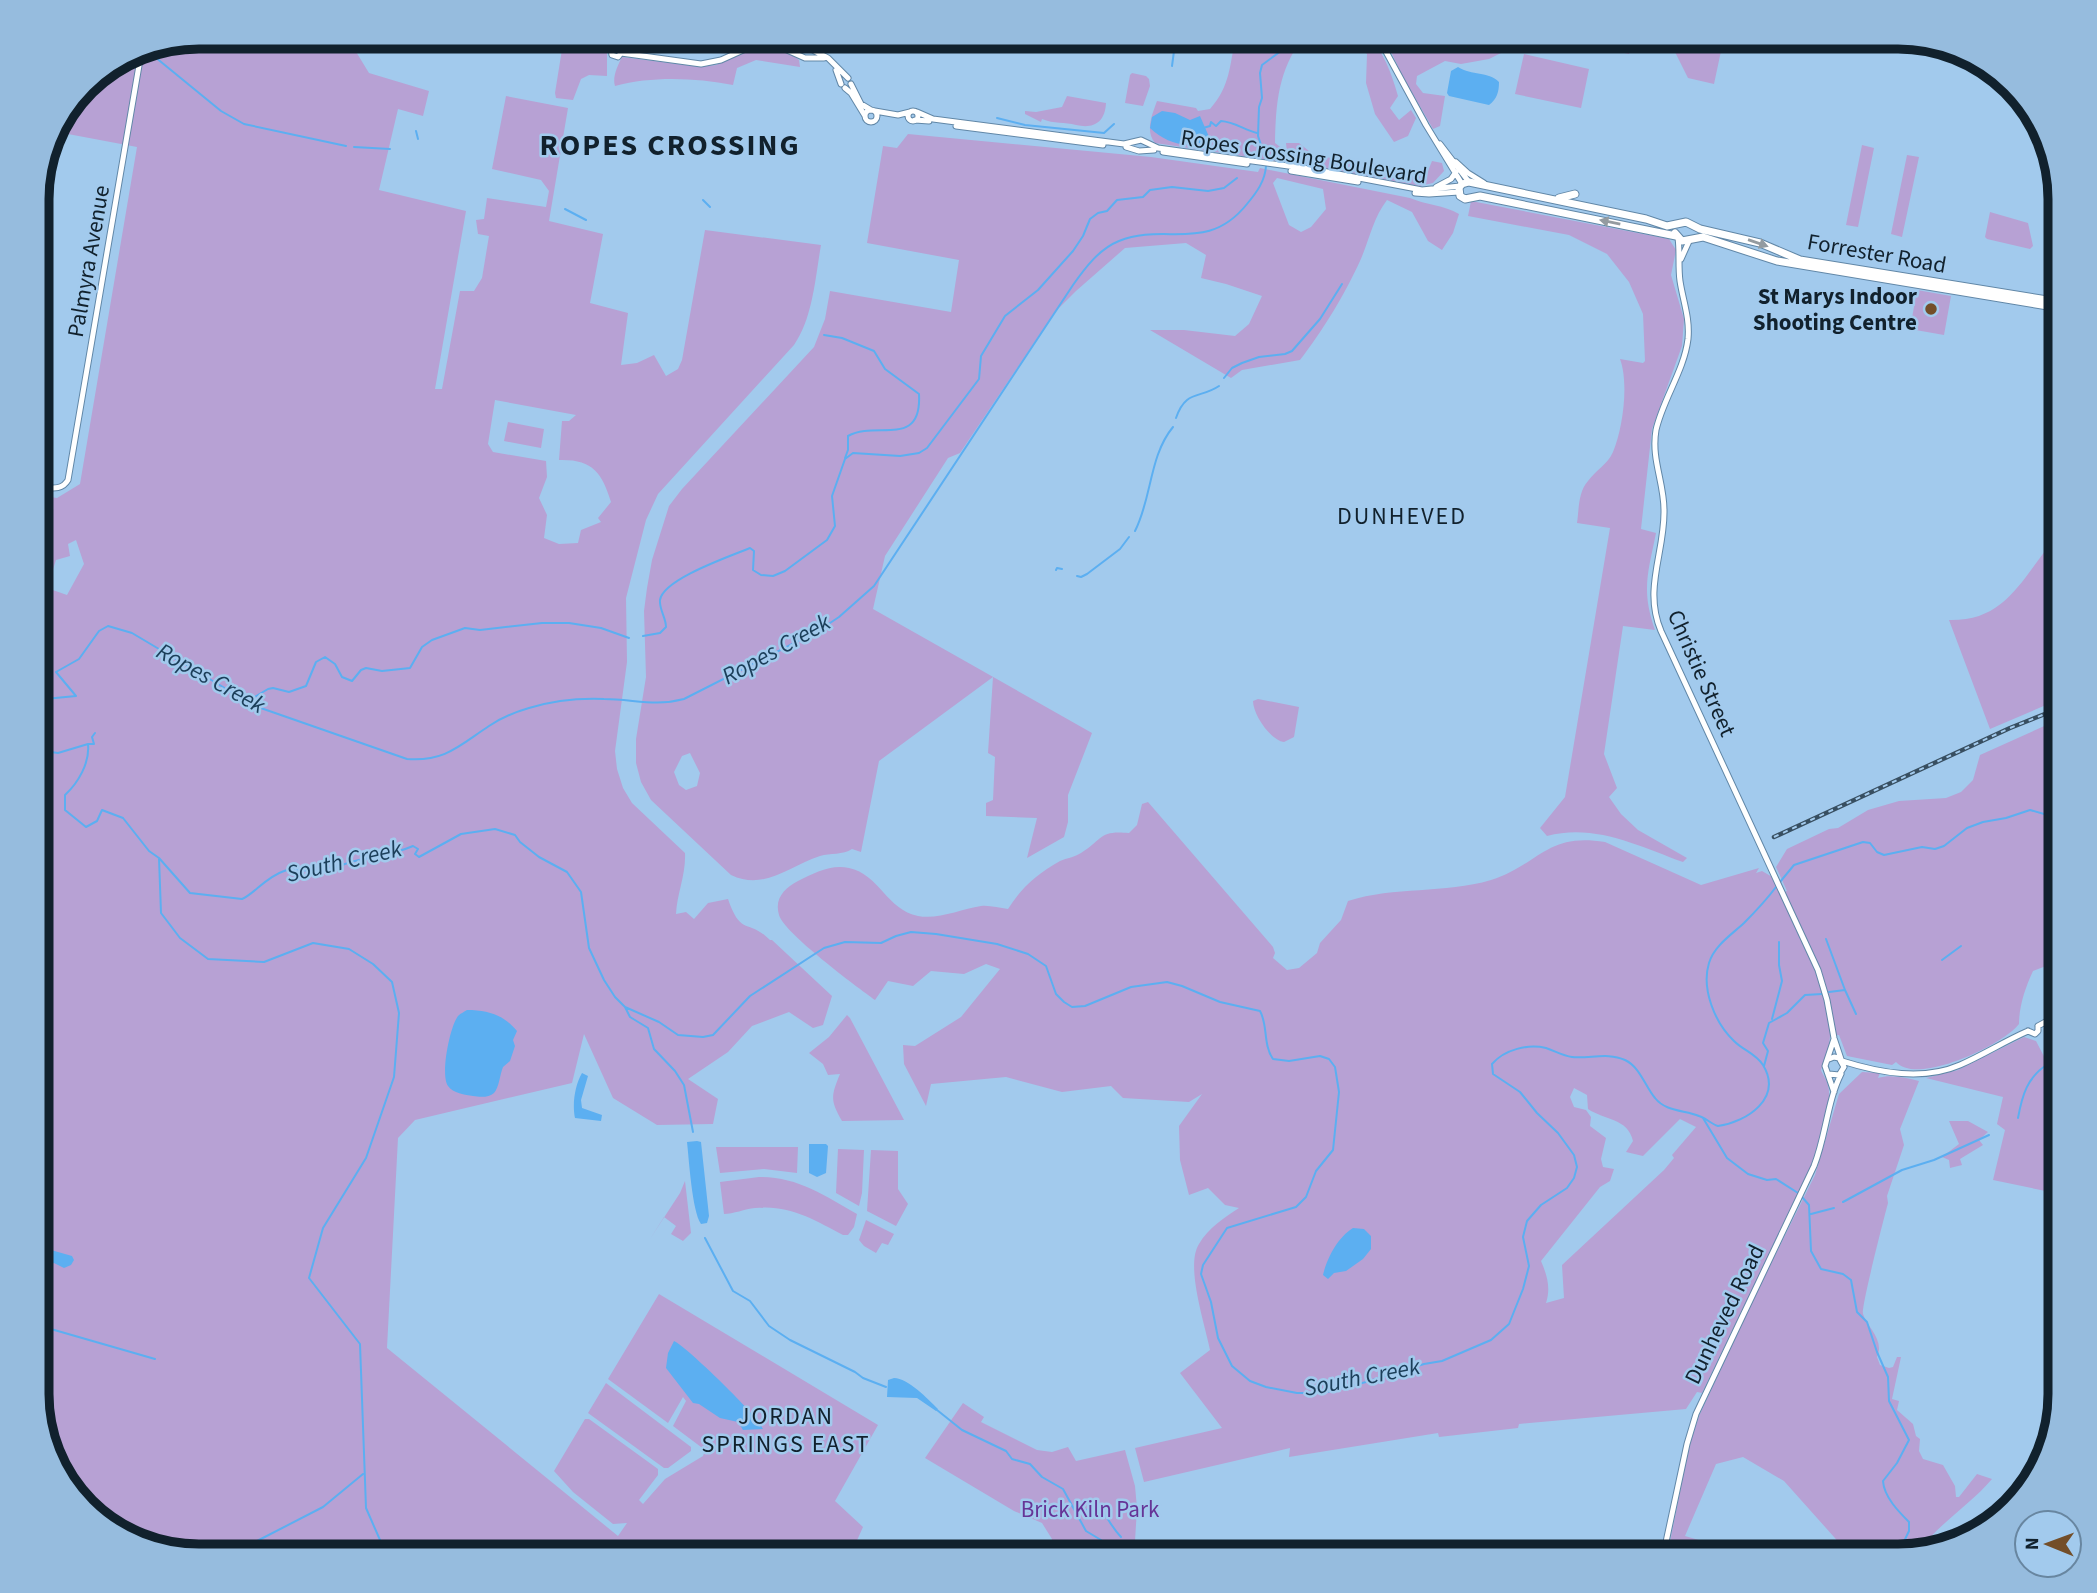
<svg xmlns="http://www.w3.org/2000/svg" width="2097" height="1593" viewBox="0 0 2097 1593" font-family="'Source Sans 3',sans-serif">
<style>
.green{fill:#b7a1d4;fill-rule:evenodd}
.water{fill:#5caff1}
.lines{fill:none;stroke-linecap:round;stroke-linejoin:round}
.stream{stroke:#5caff1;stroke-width:2}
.secondary-casing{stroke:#6187a7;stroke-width:7}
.primary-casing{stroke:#6187a7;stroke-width:9}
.secondary{stroke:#fff;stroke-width:5}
.primary{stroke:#fff;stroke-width:7}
.rail-casing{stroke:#384f61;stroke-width:4.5}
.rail{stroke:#a2caed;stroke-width:2;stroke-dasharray:5;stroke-linecap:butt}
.oneway{fill:#949ba0}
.poi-dot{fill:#734e29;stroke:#a2caed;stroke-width:2.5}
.labels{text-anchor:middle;stroke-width:5;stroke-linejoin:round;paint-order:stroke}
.street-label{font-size:23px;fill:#11212d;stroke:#a2caed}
.poi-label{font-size:23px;font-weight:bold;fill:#11212d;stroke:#a2caed;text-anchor:end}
.park-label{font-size:23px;fill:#663496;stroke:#a2caed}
.neighbourhood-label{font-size:24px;letter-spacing:2px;fill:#11212d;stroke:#a2caed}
.water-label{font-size:24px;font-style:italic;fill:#1b3e59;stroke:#a2caed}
.district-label{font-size:30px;font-weight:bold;letter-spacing:2px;fill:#11212d;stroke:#a2caed}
.rim{fill:none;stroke:#11212d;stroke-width:9}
</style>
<rect width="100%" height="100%" fill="#a2caed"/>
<!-- green -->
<path class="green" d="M198 37H347L369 73 429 91 423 116 398 109 379 190 466 211 435 389H442L460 291H474L482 278 489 236 478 234 476 220 484 219 487 198 546 207 549 191 541 180 492 169 506 96 568 108 549 221 603 234 590 303 628 313 621 365 637 363 654 355 666 376 678 369 682 360 705 230 821 245C815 279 813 317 794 345L658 494 646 520 626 598 627 662 615 751 617 769 623 788 632 803 685 853C686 875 677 893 676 914L686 912 694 919 708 903 728 899C741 937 748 918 770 940H772L832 996 823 1025 813 1028 789 1012 752 1026 728 1052 688 1079 718 1099 713 1124 657 1125 613 1098 584 1034 572 1083 415 1120 398 1138 387 1348 618 1536 627 1523 613 1524 573 1492 554 1471 585 1419H589L658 1469V1475L639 1500 643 1504 665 1479 703 1456 705 1450 673 1426 686 1401 683 1397 668 1423 608 1379 659 1294 878 1425 835 1501 863 1527 850 1556H198L100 1523 54 1466 37 1405V926L53 833 44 807 37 795V495L57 498 80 484 137 147 52 131 92 77 137 49ZM495 400 576 415 569 421H562L559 460C592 459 602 472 611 502L598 518 601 522 581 530 578 543 559 544 544 538 547 515 539 498 547 477 546 461 493 452 488 444ZM76 540 84 564 67 595 47 588 56 560 70 556 68 544Z
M564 37H591L611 40 607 49V76L589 75 581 79 573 100 556 98 555 93Z
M1236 37H1303C1278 72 1276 102 1275 143L1287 152 1286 143H1299L1314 155 1312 164 1276 163 1263 159 1155 143C1145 131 1152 115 1157 101L1196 108 1198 111 1210 109C1231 85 1229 66 1236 37Z
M1320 37C1334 37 1350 35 1364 37 1381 40 1394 81 1398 96L1390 108 1399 120 1411 110 1416 118 1408 136 1394 142 1375 114 1366 83 1367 54 1359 45Z
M1384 37H1523L1511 48 1489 59 1461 64 1445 61 1417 76 1416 84 1423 93 1445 96 1440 126 1433 129 1402 75Z
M1568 37H1633L1629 54 1567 40Z
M1637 37H1724L1714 84 1688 78 1674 50 1637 40Z
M756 47C771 49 788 50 799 60L800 67 756 60 737 68 733 85C695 78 653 76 615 86 612 77 618 65 622 57L701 67 716 65Z
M1524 54 1589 69 1581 108 1515 94Z
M1132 73 1146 76 1149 79 1150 86 1143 106 1125 103 1130 75Z
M1067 96 1106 103C1105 123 1093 129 1076 125 1065 122 1054 124 1042 119L1041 122 1025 114V111L1036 112 1062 107Z
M908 134 1151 157 1258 172 1260 168 1410 198C1426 205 1444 205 1459 214L1453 233 1442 250 1428 241 1412 212 1387 200C1373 218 1369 241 1360 261 1345 294 1322 332 1300 360L1242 370 1231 378 1150 330H1184L1235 336 1249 324 1262 296 1226 284 1201 278 1206 255 1186 243 1125 248 1076 291 1058 309 1044 328 960 453 948 458 885 556 873 609 1092 733 1068 795V822L1064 837 1027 858 1037 818 986 816V803L993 800 995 757 988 753 993 677 879 761 861 852 852 849C843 855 830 853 820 856 789 866 765 891 731 875L651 800 641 782 636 763V739L646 677 644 611 647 588 652 560 669 506 682 489 814 347 825 319 830 291 951 312 959 260 867 243 883 146 897 148ZM1277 178 1323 189 1326 209 1311 227 1301 232 1289 225 1273 183ZM690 753 700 773 697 786 686 790 679 785 674 772 682 756Z
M1862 145 1874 148 1858 227 1846 225Z
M1907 155 1919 157 1902 237 1891 234Z
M1324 157 1384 165 1408 176H1426L1432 161 1442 163 1444 171 1433 183 1419 186 1322 168Z
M1471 201 1669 239 1676 250 1671 275 1684 319 1682 346 1652 429 1641 529 1656 533C1648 573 1641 590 1655 630L1623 626 1604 754 1617 788 1609 797 1621 814 1638 830 1687 858 1683 862C1639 846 1594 823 1547 836L1540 828 1565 797 1610 528 1577 523C1579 510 1578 492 1588 481 1595 471 1608 464 1613 452 1623 428 1629 383 1620 359L1643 363 1645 361 1643 314 1629 282 1607 254 1569 235 1468 216Z
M1990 212 2028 223 2033 246 2030 249 1987 239 1985 237Z
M1917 290 1951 296 1944 335 1910 329Z
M508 422 544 429 541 448 504 441Z
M2045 551 2060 562V699L1990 729 1949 620C2000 621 2017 588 2045 551Z
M1258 699 1299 707 1294 737 1284 742C1270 740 1253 714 1253 701Z
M2060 719V968L2046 966 2033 971C2025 988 2019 1007 2019 1024 2003 1045 1917 1086 1896 1062L1892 1065 1847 1056 1839 1035 1830 1036 1829 1048 1821 1070C1823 1075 1827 1080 1828 1086 1834 1108 1817 1147 1810 1169L1702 1393 1697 1392 1686 1409 1519 1424 1518 1428 1439 1437 1438 1433 1289 1457 1290 1448 1144 1482 1135 1448 1222 1428 1180 1373 1210 1350C1205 1324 1185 1266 1199 1244 1208 1228 1225 1217 1239 1208L1225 1205 1208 1188 1189 1195 1180 1160 1179 1126 1202 1094 1189 1102 1123 1098 1111 1086 1062 1092 1006 1077 931 1084 926 1106 904 1064 903 1045 915 1046 961 1017 1000 969 986 964 964 974 931 971 913 986 888 981 875 1000C857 987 784 933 779 915 774 898 785 888 798 881 814 873 831 864 849 868 879 874 887 910 918 916 938 920 961 909 981 906 989 905 999 908 1008 909 1022 887 1037 874 1060 861 1067 858 1075 857 1081 853 1103 839 1099 830 1129 833L1137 825 1142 804 1148 802 1273 947 1275 953 1273 958 1287 970 1299 968 1317 953 1320 943 1341 920 1348 901C1395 886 1444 894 1491 880 1539 865 1546 832 1605 842L1701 885 1759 868 1756 873 1762 871 1774 878 1780 894 1787 891 1776 867 1787 849 1829 829 1838 828 1868 810 1899 801 1946 798 1961 792 1973 780 1980 755ZM1574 1088 1587 1095 1588 1109C1604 1120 1628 1118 1633 1141L1626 1152 1643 1156 1680 1119 1696 1127 1672 1155 1674 1158 1664 1170 1562 1265 1564 1298 1546 1303C1551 1288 1547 1275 1541 1261L1600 1187 1610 1181 1614 1169 1603 1167 1601 1159 1606 1138 1590 1126 1591 1117 1586 1110 1574 1107 1570 1097Z
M847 1015 850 1018 904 1120 842 1121C830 1100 831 1096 840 1074L828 1075 823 1064 809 1053 829 1037Z
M2060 1020V1073L2044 1039V1029Z
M2024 1037 2036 1041 2052 1072 2044 1112 2057 1114 2060 1100V1194L1993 1180 2005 1130 1997 1124 2003 1097 1926 1078 1958 1070Z
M1862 1072 1880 1073 1878 1078C1891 1074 1906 1078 1919 1081L1900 1129 1904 1145 1887 1196 1888 1203C1884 1218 1861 1307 1863 1314 1867 1327 1885 1340 1877 1357L1880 1365 1889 1368 1893 1367 1897 1357H1901L1892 1399 1899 1401 1897 1410 1913 1424 1916 1436 1920 1439 1919 1451 1923 1459 1943 1465 1955 1486 1956 1497H1959L1977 1474 1992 1479C1970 1505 1938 1524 1918 1552L1898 1556H1851L1784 1481 1743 1457 1716 1464 1685 1536 1702 1541 1700 1550 1670 1542 1689 1447 1699 1416 1753 1300 1815 1175 1839 1094Z
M1949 1121H1968L1988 1132 1979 1140 1983 1145 1960 1159 1962 1165 1950 1168 1949 1160 1942 1157 1959 1144Z
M716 1147H798L797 1173 764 1169 720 1173Z
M838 1149 864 1150 862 1193 859 1206 836 1193Z
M871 1150 898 1151V1189L908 1204 896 1226 867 1211Z
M759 1177C796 1176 826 1196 857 1214L854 1227 848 1235H843C815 1220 789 1204 755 1208 745 1209 733 1214 724 1214L720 1182Z
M685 1181 691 1233 683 1241 671 1234 676 1226 664 1217 650 1239 680 1193Z
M866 1220 894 1234 888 1245 882 1243 876 1253 864 1246 859 1240Z
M606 1383 691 1447V1451L668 1468H664L588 1413Z
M963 1403 984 1417 981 1422 1037 1450 1052 1452 1068 1447 1076 1461 1125 1450 1135 1486 1137 1508 1135 1541 1142 1556H1050L1052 1539 1042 1523 1014 1511 925 1458Z"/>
<!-- water -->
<path class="water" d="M1458 67C1472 76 1488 71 1499 82 1499 92 1497 99 1489 105L1449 96 1447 93 1451 71Z
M1162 111 1175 113 1190 120 1200 116 1210 139C1189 150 1167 144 1150 128L1152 117Z
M467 1010C488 1010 504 1015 517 1031L513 1040 515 1046 510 1061 503 1067C500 1074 499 1088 494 1093 489 1098 479 1097 473 1096 465 1095 453 1093 448 1086 440 1075 450 1026 458 1016 461 1013 464 1012 467 1010Z
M582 1073 588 1076 581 1100 582 1108 602 1115 601 1121 575 1118C572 1104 575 1085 582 1073Z
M697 1141 701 1142 709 1216 707 1223 701 1224C692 1211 689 1159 687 1142Z
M809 1144H826L828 1146 826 1173 817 1177 809 1173Z
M1353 1228 1364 1229 1371 1236V1249L1363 1259 1346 1271 1334 1273 1328 1279 1323 1275C1327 1258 1338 1237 1353 1228Z
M44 1248 72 1256 74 1260 71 1265 64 1268 54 1263 45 1266 37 1265 38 1254Z
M674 1341C687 1347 759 1417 763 1429L743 1430 738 1422 720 1418 699 1404 693 1403 666 1368 668 1353Z
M894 1378C908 1378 928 1399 938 1409L936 1411 917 1398 887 1397 888 1380Z"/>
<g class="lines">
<!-- stream -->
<path class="stream" d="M155 57 217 37
M147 60 155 57 221 111 244 124 346 146
M111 65 135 62
M1172 66 1174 51 1172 37
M997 118 1025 125 1104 133 1114 124
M1203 128 1210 126 1211 122 1216 126 1221 121C1235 122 1244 130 1257 133
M416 131 418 139
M354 147 390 149
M1266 160 1258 136 1259 107 1262 98 1260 73 1262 65 1281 51 1293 37
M703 200 710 207
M565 209 586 220
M824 335 842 338 874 351 885 369 919 394C922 449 877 420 848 436V450L845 458
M1224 378 1232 368 1242 363 1259 357 1285 354 1292 351 1320 319 1342 284
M1176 418C1186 389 1200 399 1219 386
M1135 531C1152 498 1149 456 1173 427
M1056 570 1057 568 1062 569
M1077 576 1081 577 1087 574 1120 549 1129 537
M643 636 660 633 666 627C666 618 659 609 660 600 663 579 731 556 750 548L754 551 753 570 761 575 773 576 785 571 827 540 835 526 832 496 845 459 853 453 900 456 919 453 927 448 979 379 981 356 1005 316 1038 290 1073 251 1083 236 1090 219 1098 213 1107 211 1117 200 1143 197 1150 190 1172 187 1208 191 1224 188 1237 178
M248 701 268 689 273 688 289 692 306 686 316 662 325 657 335 664 342 677 352 681 361 670 366 668 382 671 410 668 422 647 432 640 465 628 480 630 542 623H569L601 628 629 638
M37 706 45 699 76 696 56 672 79 659 99 631 108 626 132 633 255 706 407 759C445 762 460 745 489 726 501 718 515 712 529 708 552 701 580 698 604 699 634 699 654 707 684 699L818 631 839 617 874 586 1073 285C1085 268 1099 249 1119 241 1165 222 1207 254 1247 204 1257 192 1265 181 1266 166
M88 744H94L92 737 95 733
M37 750 58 753 88 744C90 763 78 783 65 795V810L86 827 97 821 102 810 123 818 149 851 159 858 190 893 242 899C254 894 266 877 284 871 295 867 305 872 316 871 331 870 345 863 359 860 378 856 395 854 413 846L418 849 415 854 419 857 461 834 495 829 515 835 520 842 539 857 567 872 581 892 589 948 604 980 615 997 625 1007 659 1022 678 1035 703 1037 713 1035 750 996 824 948 845 942 881 943 896 936 911 932 936 934 997 944 1028 954 1046 966 1056 994 1064 1002 1072 1007 1085 1006 1131 987 1167 982 1182 986 1220 1002 1260 1011C1268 1025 1263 1045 1273 1059L1289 1061 1320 1056 1329 1059 1335 1067 1339 1092 1333 1150 1316 1171 1306 1197 1296 1207 1227 1228 1203 1265 1201 1274 1211 1302 1218 1338 1232 1366 1250 1381 1266 1387 1297 1393H1323L1366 1382 1424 1364 1442 1361 1491 1340 1509 1324 1523 1289 1529 1266 1523 1237 1527 1221 1541 1205 1567 1188 1574 1178 1577 1167 1574 1155 1558 1133 1537 1113 1520 1092 1493 1074 1492 1064C1505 1049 1528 1044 1546 1048 1555 1051 1563 1056 1572 1057 1589 1059 1608 1052 1625 1060 1640 1067 1645 1086 1655 1098 1666 1112 1685 1110 1699 1116 1706 1118 1711 1124 1718 1126 1747 1122 1783 1098 1763 1065 1755 1053 1744 1051 1734 1041 1715 1023 1701 989 1709 963 1714 946 1731 935 1744 923 1755 912 1767 899 1776 887
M159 858 161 913 180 938 208 959 264 962 313 943 349 949 373 964 392 982 399 1013 394 1077 366 1158 323 1228 309 1278 360 1344 366 1508 387 1556
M1780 882 1794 865 1863 842 1870 843 1877 852 1884 855 1922 847 1935 849 1944 846 1967 828 1983 822 2006 818 2030 810 2051 816 2060 815
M1826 939 1845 990
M1942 960 1961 946
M1829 992 1845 990 1856 1014
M625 1007 630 1017 648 1028 654 1049 675 1071 684 1085 693 1132
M1772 1019 1782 981 1779 965V942
M2054 1061 2060 1059
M1764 1066 1768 1051 1763 1043 1769 1023 1787 1013 1805 995 1822 994
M1703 1118 1727 1158 1748 1174 1767 1180 1776 1179 1798 1193
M2018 1118C2022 1096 2027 1077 2048 1064
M1802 1197 1809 1205 1811 1251 1821 1269 1843 1274 1851 1280 1857 1312 1867 1322 1877 1352 1888 1377 1889 1401 1909 1440 1897 1463 1883 1481C1884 1497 1899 1512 1909 1522V1531L1897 1556
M1843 1202 1902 1170 1934 1160 1989 1135
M1811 1214 1834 1208
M705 1238 733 1291 750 1301 769 1326 790 1340 855 1372 863 1378 886 1387
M37 1325 155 1359
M937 1410 962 1430 1006 1451 1012 1459 1030 1464 1042 1477 1063 1489 1086 1531 1101 1540 1114 1553 1123 1556
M1075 1512C1109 1503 1102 1517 1121 1537
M219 1556 257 1541 323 1507 363 1474"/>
<defs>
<path id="secondary" d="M1378 37 1426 125 1462 184
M617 47 611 49 612 55 618 57 621 53
M787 50 805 58H824
M621 53 701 64 721 60 752 46 775 45 795 48 807 47 828 58 848 78
M836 70 841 84
M851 84 861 104 871 110
M845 88 851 93 865 116
M865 116a6 6 0 1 1 12 0a6 6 0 1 1-12 0Z
M875 111 898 115 910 112
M908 116a5 5 0 1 1 10 0a5 5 0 1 1-10 0Z
M917 112 933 119 1124 144 1141 140 1158 148 1317 170 1422 190 1460 186
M915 120 929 121
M956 126 1103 145
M1440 144 1469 182
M1126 147 1139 151 1154 150
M1163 152 1247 164
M1456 162 1468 173 1484 183
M1291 171 1358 182
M1436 187 1451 179 1456 172
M1415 193 1429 194 1459 192
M1678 238C1680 252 1678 266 1680 281 1683 301 1690 318 1688 339 1684 371 1663 399 1656 430 1651 459 1664 482 1664 510 1665 552 1643 589 1661 631L1818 970 1827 1000 1834 1038 1841 1059
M1681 259 1690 239
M37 487C49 487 61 492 68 480L142 48
M2038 1026 2060 1014
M2028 1031 2035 1034 2038 1031V1026
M1829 1059 1834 1057 1839 1058 1844 1067 1839 1075 1829 1074
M1842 1061C1880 1073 1923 1081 1960 1065 1983 1055 2005 1041 2028 1031
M1834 1092 1825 1066 1834 1039
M1663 1556 1687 1444 1696 1414 1814 1166C1826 1136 1827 1102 1841 1074"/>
<path id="primary" d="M1559 198 1575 194
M1675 233 1682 241 1703 237 1777 261 2060 308
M1676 236 1480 196 1465 199 1460 196 1459 188 1462 184 1469 182 1646 219 1667 226 1686 222 1700 229 1760 243 1800 260 2060 302"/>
</defs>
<!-- secondary casing -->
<use href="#secondary" class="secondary-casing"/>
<!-- primary casing -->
<use href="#primary" class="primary-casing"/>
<!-- secondary -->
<use href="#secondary" class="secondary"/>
<!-- primary -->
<use href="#primary" class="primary"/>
<defs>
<path id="rail" d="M569 42 604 48
M1774 837 2010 728 2060 708"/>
</defs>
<!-- rail casing -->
<use href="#rail" class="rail-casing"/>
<!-- rail -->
<use href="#rail" class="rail"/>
</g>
<!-- one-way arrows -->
<defs><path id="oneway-solid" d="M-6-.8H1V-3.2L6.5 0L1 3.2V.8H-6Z" transform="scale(1.75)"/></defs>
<g class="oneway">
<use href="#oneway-solid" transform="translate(1610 222) rotate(-169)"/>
<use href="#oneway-solid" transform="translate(1758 243) rotate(19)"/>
</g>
<!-- markers -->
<circle class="poi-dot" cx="1931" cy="309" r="7"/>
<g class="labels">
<!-- street labels -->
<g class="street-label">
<text transform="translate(1304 156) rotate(9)" y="8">Ropes Crossing Boulevard</text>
<text transform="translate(1877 253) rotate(10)" y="8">Forrester Road</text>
<text transform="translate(88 261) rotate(-80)" y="8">Palmyra Avenue</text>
<text transform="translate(1702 673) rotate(66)" y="8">Christie Street</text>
<text transform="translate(1724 1314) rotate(-64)" y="8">Dunheved Road</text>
</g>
<!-- poi labels -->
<g class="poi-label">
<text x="1917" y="304">St Marys Indoor<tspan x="1917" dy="26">Shooting Centre</tspan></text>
</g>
<!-- park labels -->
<g class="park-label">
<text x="1090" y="1517">Brick Kiln Park</text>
</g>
<!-- neighbourhood labels -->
<g class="neighbourhood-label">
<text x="1402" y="524">DUNHEVED</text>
<text x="786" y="1424">JORDAN<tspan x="786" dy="28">SPRINGS EAST</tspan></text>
</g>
<!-- water labels -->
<g class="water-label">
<text transform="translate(776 649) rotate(-29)" y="8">Ropes Creek</text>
<text transform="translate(211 678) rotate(29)" y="8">Ropes Creek</text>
<text transform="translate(344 861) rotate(-13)" y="8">South Creek</text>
<text transform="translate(1362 1377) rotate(-11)" y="8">South Creek</text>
</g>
<!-- district labels -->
<g class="district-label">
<text x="670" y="155">ROPES CROSSING</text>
</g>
</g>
<!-- crop -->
<path d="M0 0H2097V1593H0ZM199 49H1898A150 150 0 0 1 2048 199V1394A150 150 0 0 1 1898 1544H199A150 150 0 0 1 49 1394V199A150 150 0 0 1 199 49Z" fill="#96bcde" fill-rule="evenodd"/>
<path class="rim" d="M199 49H1898A150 150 0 0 1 2048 199V1394A150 150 0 0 1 1898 1544H199A150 150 0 0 1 49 1394V199A150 150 0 0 1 199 49Z"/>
<!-- north arrow -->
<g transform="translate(2048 1544) rotate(271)"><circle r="33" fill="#a2caed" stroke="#6886a0" stroke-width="2"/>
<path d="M0-5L12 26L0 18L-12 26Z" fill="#734e29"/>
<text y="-10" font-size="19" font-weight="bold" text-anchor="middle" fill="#11212d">N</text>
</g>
</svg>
